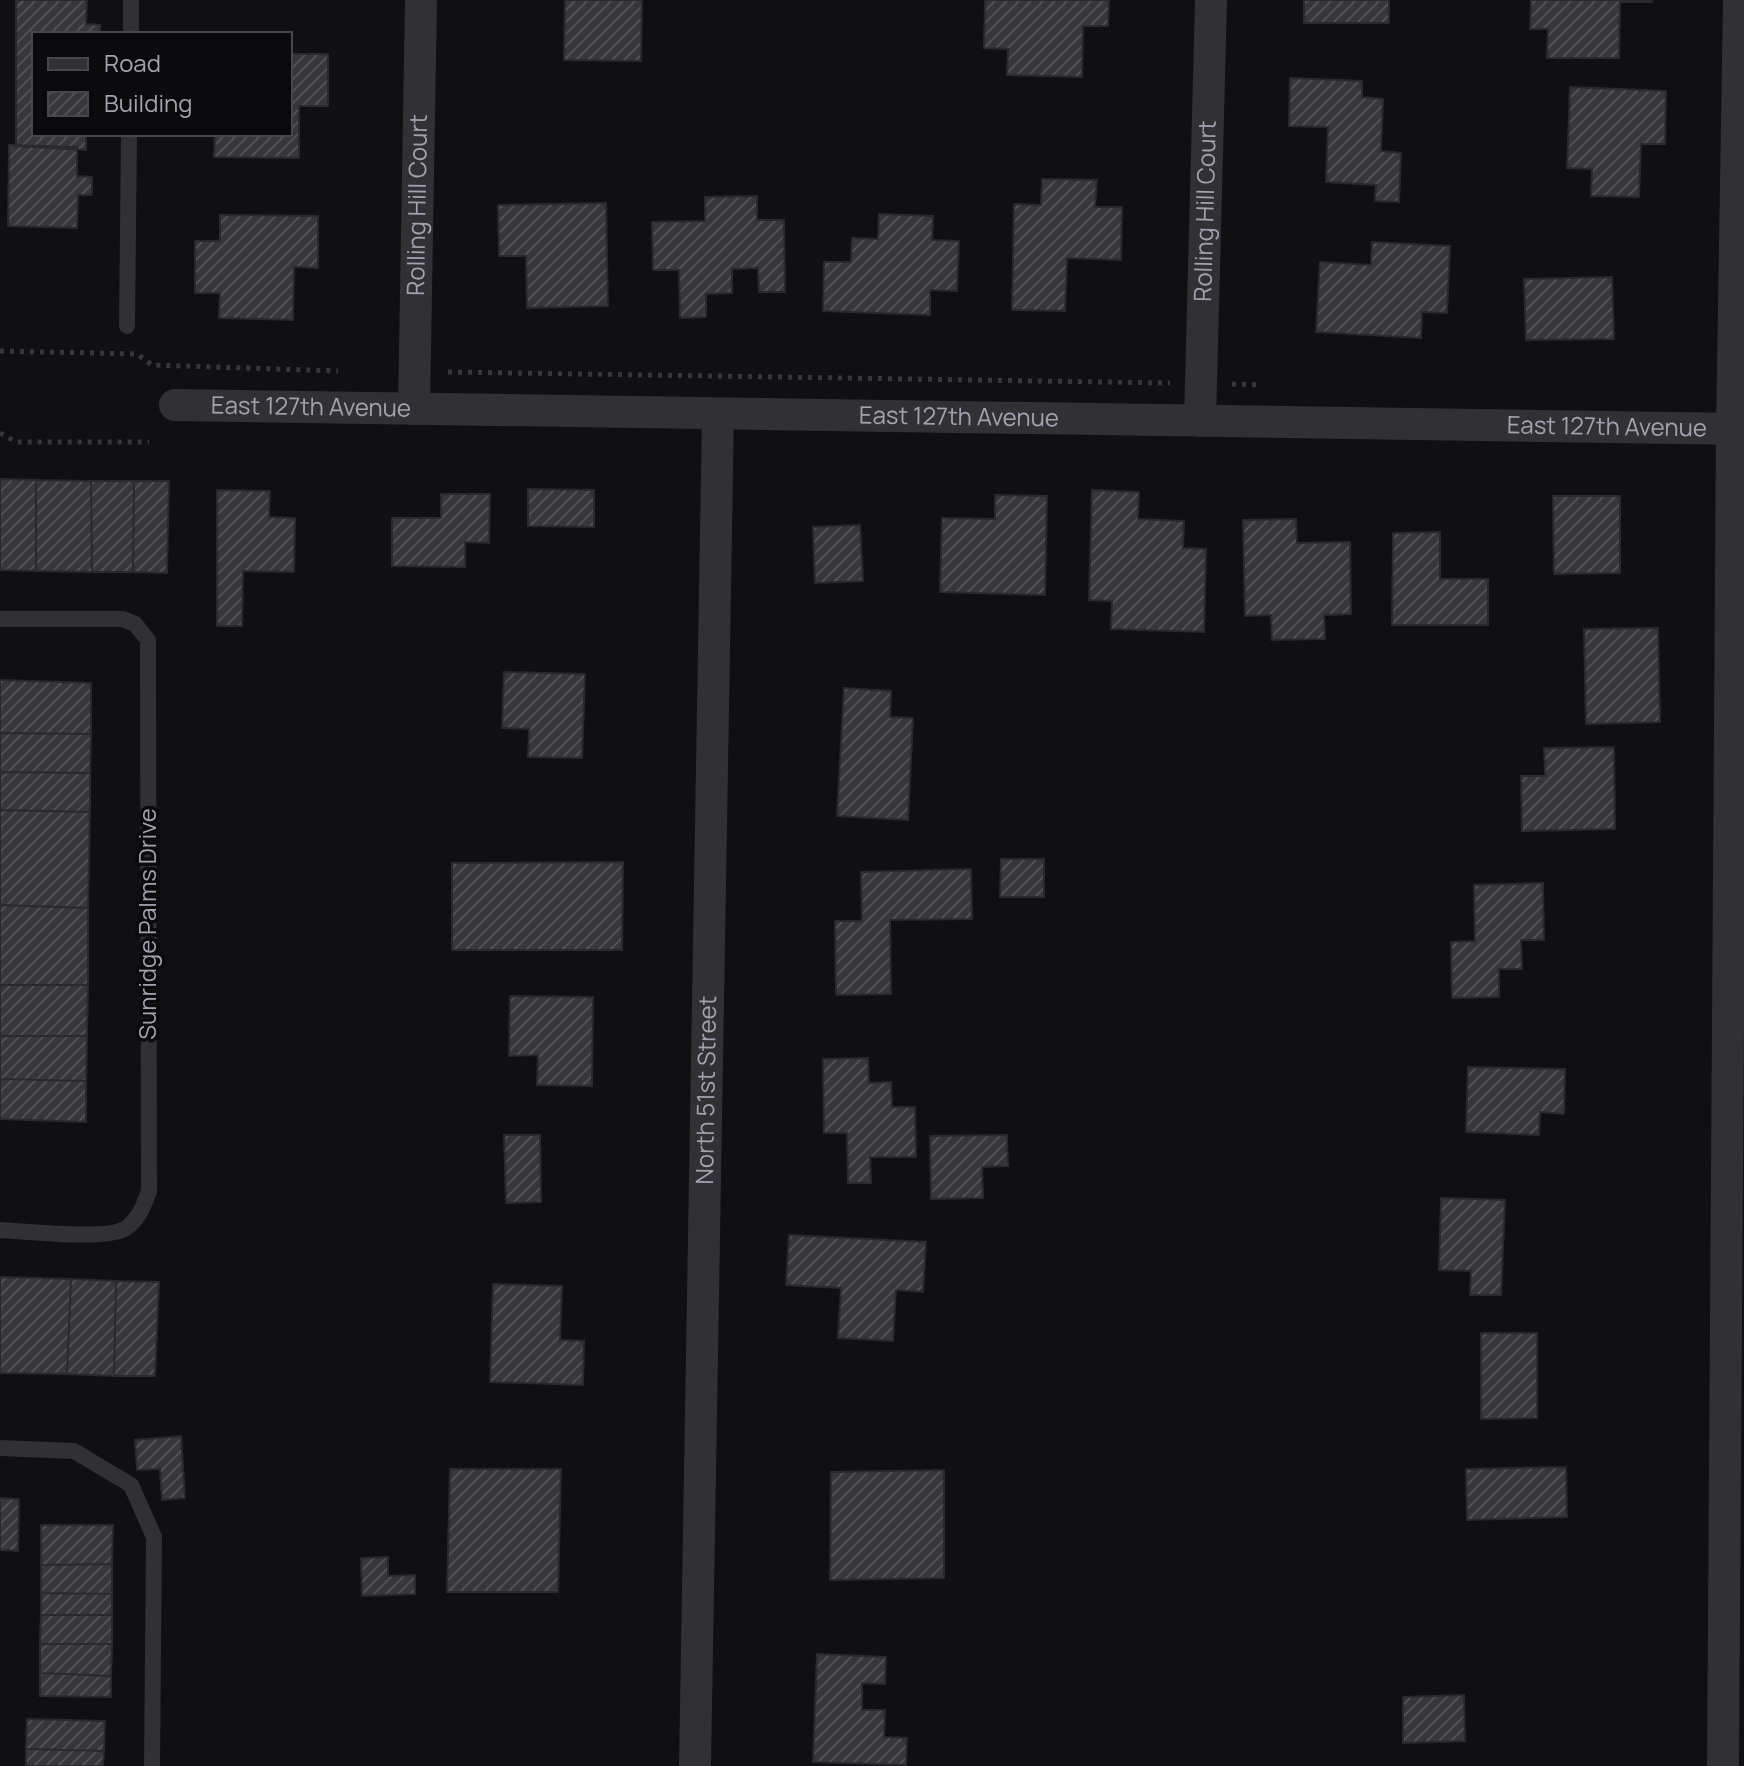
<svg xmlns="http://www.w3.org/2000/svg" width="1744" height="1766" viewBox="0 0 1744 1766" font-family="Manrope,sans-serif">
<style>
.building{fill:url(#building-hatch);stroke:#2a292d;stroke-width:2}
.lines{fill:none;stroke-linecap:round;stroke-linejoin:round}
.path{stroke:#37373c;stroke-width:5;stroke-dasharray:4 6;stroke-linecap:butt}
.lane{stroke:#313035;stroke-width:16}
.street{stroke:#313035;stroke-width:32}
.labels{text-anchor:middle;stroke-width:7;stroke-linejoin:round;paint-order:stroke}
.street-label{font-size:24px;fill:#a1a3b1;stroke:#0b0a0c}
</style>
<defs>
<pattern id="building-hatch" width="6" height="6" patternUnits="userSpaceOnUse" patternTransform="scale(2)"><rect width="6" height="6" fill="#37373b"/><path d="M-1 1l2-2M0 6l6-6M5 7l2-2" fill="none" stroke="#515155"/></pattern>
</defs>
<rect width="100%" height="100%" fill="#100f11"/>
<!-- building -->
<path class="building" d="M16 0H87L86 24 100 25V34H34V134H86V150L16 146Z
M565 0H642L641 61 564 60Z
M985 0H1109L1108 26H1083L1082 77 1007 75 1008 49 984 48Z
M1304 0H1389V23H1304Z
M1531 0H1652V2H1620L1619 58H1547L1548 29H1530Z
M290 54H328V106H299V158L214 157 215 134H290Z
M1290 78 1362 81V97L1383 99 1381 151 1401 153 1399 202 1375 201 1376 185 1326 182 1328 127 1289 126Z
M1570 87 1666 91 1665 144H1641L1639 197 1591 196 1592 169 1567 168Z
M9 145 77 147V176L92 177V195H78L77 228 8 226Z
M1042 179 1097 180 1095 207H1122L1121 260 1067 258 1065 311 1012 310 1014 204 1041 205Z
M757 196V220H784L785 292H759L758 268 732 269V293L706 294V317L680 318 679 270H653L652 222 705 221V197Z
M606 203 608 306 527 308 526 256H499L498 205Z
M879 214 933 216 932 240 959 241 957 291 930 290V315L823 311 824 262H851L852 238 878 239Z
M220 215 318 216V268L294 267 293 320 219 318 220 293H195V241H220Z
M1372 242 1450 246 1447 313 1422 312 1421 338 1316 332 1320 262 1371 265Z
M1612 277 1614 339 1526 340 1524 279Z
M0 479 36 480V571L0 570Z
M36 480 91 481 92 572 36 571Z
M91 481H134L133 572H92Z
M134 481H169L167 573 133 572Z
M528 489 594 490V527L528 526Z
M217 490 270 491 269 517 295 518 294 572 243 571 242 626H217Z
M1092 490 1139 492 1138 519 1184 521 1183 548 1206 549 1204 632 1111 629 1112 601 1089 600Z
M441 494H490L489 543 465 542V567L392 566V518H441Z
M995 495 1047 496 1045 595 940 592 942 518 995 519Z
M1553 496H1620V573L1554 574Z
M1296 519 1297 543 1350 542 1351 614 1324 615 1325 639 1272 640 1271 615 1245 616 1243 520Z
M860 525 863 581 815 583 813 527Z
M1440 532V579H1488V625H1392L1393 533Z
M1658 628 1660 722 1586 724 1584 629Z
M504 672 585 674 582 758 528 757 529 729 502 728Z
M0 680 91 683V734L0 733Z
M844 688 891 691 890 717 913 718 908 820 837 816Z
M0 733 91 734 90 773 0 772Z
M1614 747 1615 829 1522 831 1521 776H1545L1544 748Z
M0 772 90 773V812L0 810Z
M0 810 90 812 88 908 0 905Z
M1001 859H1044V897H1000Z
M623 862 622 950H452V863Z
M971 869 972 919 890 920 891 994 836 995 835 921H862L861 872Z
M1543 883 1544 940H1521L1522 969H1499V997L1452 998 1451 942 1475 941 1474 885Z
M0 905 88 908V985H0Z
M0 985H88L87 1036H0Z
M510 996 593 997 592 1086 537 1085 538 1055 509 1056Z
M0 1036H87L86 1081 0 1079Z
M868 1058 869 1083 891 1082 892 1107H915L916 1157H870L871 1183H848L847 1133H824L823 1059Z
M1468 1067 1565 1069 1564 1114 1540 1112 1539 1135 1466 1132Z
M0 1079 86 1081V1122L0 1119Z
M504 1135H540L541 1202 506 1203Z
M1007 1135 1008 1166 982 1167 983 1198 931 1199 930 1136Z
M1441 1198 1505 1200 1501 1295H1470L1471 1271 1439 1270Z
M789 1235 926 1242 923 1292 896 1290 893 1341 838 1338 841 1288 786 1285Z
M0 1277 71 1279 67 1374 0 1373Z
M71 1279 116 1281 114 1376 67 1374Z
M116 1281 159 1282 155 1376H114Z
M493 1284 562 1286 560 1340 584 1341 583 1385 490 1382Z
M1481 1333H1537V1418L1481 1419Z
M181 1436 185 1498 162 1500 160 1469 137 1470 135 1440Z
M1566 1467 1567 1517 1467 1520 1466 1469Z
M450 1469H561L558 1592H447Z
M944 1470V1578L830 1580 831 1472Z
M0 1498 19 1499 18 1551 0 1550Z
M41 1525H113L112 1564 41 1565Z
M388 1557V1576L415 1575V1594L362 1596 361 1558Z
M112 1564V1594L41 1593V1565Z
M41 1593 112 1594V1615H41Z
M41 1615H112V1644H40Z
M40 1644H112L111 1676 40 1673Z
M817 1654 886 1657 885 1684 862 1683V1710H885L884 1737 907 1738 906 1765 813 1762Z
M40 1673 111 1676V1697L40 1696Z
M1464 1695 1465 1741 1403 1743V1697Z
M27 1719 105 1721 104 1751 26 1749Z
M26 1749 104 1751 103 1766H26Z"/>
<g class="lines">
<!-- path -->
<path class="path" d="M0 351 137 354 152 365 338 371
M448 372 1170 383
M1232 384 1262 385
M0 433 16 442H149"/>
<!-- lane -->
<path class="lane" d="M131 34V0
M127 326 129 134
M0 619H123L135 624 148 640 149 1191C144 1205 139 1219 126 1228 107 1241 26 1231 0 1230
M0 1448 74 1451 131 1485 154 1537 152 1766"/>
<!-- street -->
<g class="street">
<path id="s1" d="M175 405 1744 429"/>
<path id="s2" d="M414 409 421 0"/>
<path id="s3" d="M1200 421 1211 0"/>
<path id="s4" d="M695 1766 718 414"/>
<path d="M1723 1766 1732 428 1739 0"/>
</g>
</g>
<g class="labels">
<!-- street labels -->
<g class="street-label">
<text dy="8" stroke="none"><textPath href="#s2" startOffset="204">Rolling Hill Court</textPath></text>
<text dy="8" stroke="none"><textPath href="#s3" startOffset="210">Rolling Hill Court</textPath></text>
<text dy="8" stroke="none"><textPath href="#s1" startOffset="136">East 127th Avenue</textPath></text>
<text dy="8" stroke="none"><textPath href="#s1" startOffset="784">East 127th Avenue</textPath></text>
<text dy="8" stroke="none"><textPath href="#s1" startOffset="1432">East 127th Avenue</textPath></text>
<text transform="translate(148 924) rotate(-90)" y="8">Sunridge Palms Drive</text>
<text dy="8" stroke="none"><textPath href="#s4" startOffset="676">North 51st Street</textPath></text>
</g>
</g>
<!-- legend -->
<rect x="32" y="32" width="260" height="104" fill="#0b0a0c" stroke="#47474e" stroke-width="2"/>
<rect x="48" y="58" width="40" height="12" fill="#313035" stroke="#47474e" stroke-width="2"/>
<text x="104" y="72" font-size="24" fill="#a1a3b1">Road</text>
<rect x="48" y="92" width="40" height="24" fill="url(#building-hatch)" stroke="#47474e" stroke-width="2"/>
<text x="104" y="112" font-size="24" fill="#a1a3b1">Building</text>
</svg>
